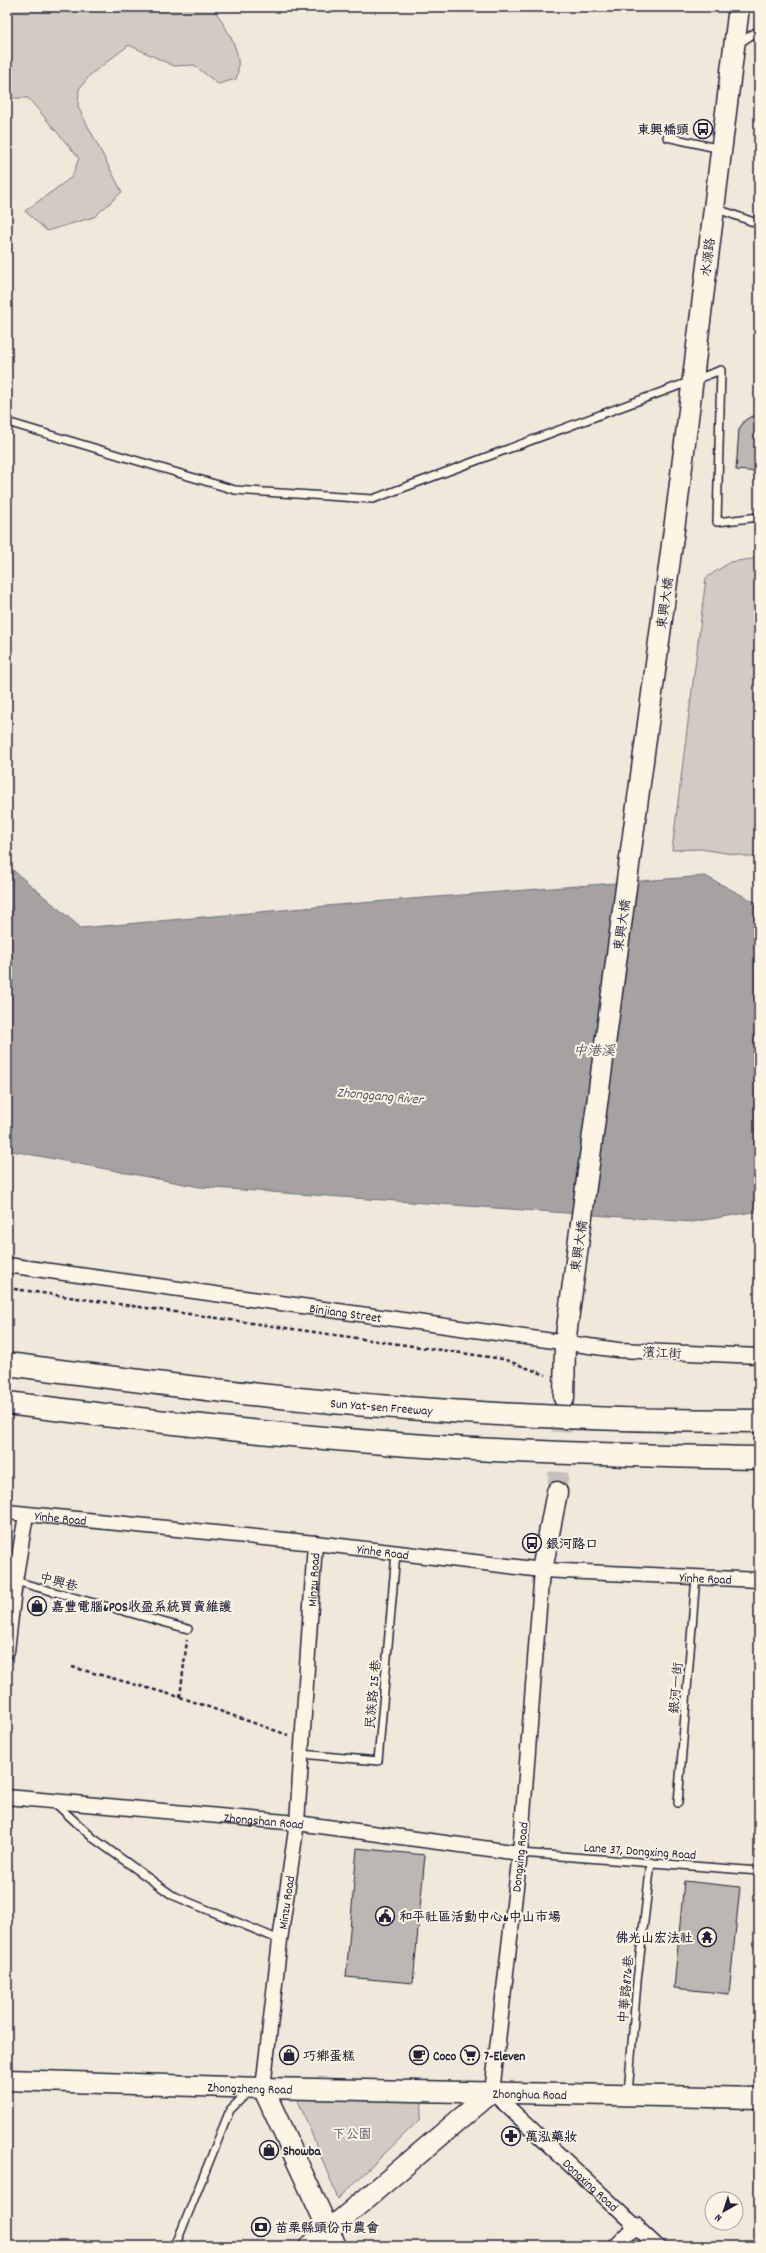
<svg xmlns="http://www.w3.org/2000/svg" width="766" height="2253" viewBox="0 0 766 2253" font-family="Dekko,'LXGW WenKai TC',sans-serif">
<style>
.green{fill:#d1cbc3;stroke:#7a767f}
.water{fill:#a6a2a2;stroke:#716f79}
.building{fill:#bcb7b3;stroke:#22223b}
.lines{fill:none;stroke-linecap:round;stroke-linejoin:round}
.secondary-tunnel{stroke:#c6c0bb;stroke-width:20;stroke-dasharray:20 10;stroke-linecap:butt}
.lane-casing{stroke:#22223b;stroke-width:10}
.street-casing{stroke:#22223b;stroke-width:17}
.secondary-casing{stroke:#22223b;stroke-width:23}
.path{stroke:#22223b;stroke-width:2.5;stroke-dasharray:4 3;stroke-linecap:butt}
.lane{stroke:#fcf5e5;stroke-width:7}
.street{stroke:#fcf5e5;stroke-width:14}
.secondary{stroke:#fcf5e5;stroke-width:20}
.highway-bridge-casing{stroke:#22223b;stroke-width:25;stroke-linecap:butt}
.highway-bridge{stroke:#fcf5e5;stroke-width:22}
.labels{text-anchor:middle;stroke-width:4;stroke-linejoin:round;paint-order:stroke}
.poi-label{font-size:13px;font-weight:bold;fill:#22223b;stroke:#fcf5e5;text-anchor:start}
.street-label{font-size:13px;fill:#22223b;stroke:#fcf5e5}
.park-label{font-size:13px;fill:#575564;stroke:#fcf5e5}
.water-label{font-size:14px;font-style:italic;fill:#575564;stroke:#fcf5e5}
</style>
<rect width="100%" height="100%" fill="#efe8db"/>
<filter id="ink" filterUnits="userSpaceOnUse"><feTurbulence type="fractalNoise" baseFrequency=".025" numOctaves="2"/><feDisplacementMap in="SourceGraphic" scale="8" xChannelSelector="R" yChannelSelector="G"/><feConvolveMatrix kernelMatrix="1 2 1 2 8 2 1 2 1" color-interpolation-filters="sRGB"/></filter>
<g filter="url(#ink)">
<!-- green -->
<path class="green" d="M7 7H213C226 29 245 53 236 79L218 84 194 65 174 66 129 45 91 74 79 89 78 107 122 192 94 217 47 231 25 211 72 177 79 158 28 98H8L7 100Z
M759 558V858L700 849 672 850 706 578 730 562Z
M296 2095 423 2096 420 2119 338 2199Z"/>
<!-- water -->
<path class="water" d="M7 865 81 928 360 903 705 876 759 904V1211L692 1222 200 1187 7 1150Z"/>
<!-- building -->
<path class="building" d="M752 416 759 419V472L736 470 739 429 745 420Z
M357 1848 425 1855 413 1983 346 1977Z
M684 1881 740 1887 729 1994 674 1988Z"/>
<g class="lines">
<!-- secondary-tunnel -->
<path class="secondary-tunnel" d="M557 1492 564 1400"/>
<defs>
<path id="lane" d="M738 44 759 30
M667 137 721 149
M715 208 759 224
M7 422 235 490 373 499 721 370 717 522 759 517
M15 1581 188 1629
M301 1754 378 1761 396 1553
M55 1803 93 1838 172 1895 280 1940
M678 1803 696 1576
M520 1853 759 1871
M628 2094 637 1981 651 1862
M172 2246 178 2239 230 2110 249 2091"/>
<g id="street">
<path id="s1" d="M7 1265 618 1350 759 1356"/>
<path id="s2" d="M7 1512 315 1543 542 1570 759 1580"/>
<path id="s3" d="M542 1570 520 1853 492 2092 657 2246"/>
<path d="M7 1651 15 1581 26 1515"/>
<path id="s4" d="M7 1797 297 1823 520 1853"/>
<path id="s5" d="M263 2088 280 1940 297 1823 315 1543"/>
<path d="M616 2246 637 2225"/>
</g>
<g id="secondary">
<path d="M564 1398 565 1343 677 507 739 7"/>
<path d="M542 1570 557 1492"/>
<path id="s6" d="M7 2080 263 2088 759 2098"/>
<path d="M263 2088 336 2246"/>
<path d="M310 2246 492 2092"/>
</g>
</defs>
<!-- lane casing -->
<use href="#lane" class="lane-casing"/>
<!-- street casing -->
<use href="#street" class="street-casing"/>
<!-- secondary casing -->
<use href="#secondary" class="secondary-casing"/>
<!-- path -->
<path class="path" d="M7 1288 503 1359 546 1375
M72 1667 180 1697 288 1735
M180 1697 187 1640"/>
<!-- lane -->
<use href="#lane" class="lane"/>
<!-- street -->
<use href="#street" class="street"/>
<!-- secondary -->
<use href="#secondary" class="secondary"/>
<defs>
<g id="highway-bridge">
<path id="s7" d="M7 1364C140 1381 273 1399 407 1408 524 1417 642 1421 759 1421"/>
<path d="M7 1403C156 1422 306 1439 456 1448 557 1454 658 1456 759 1458"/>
</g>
</defs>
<!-- highway-bridge casing -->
<use href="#highway-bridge" class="highway-bridge-casing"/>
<!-- highway-bridge -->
<use href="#highway-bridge" class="highway-bridge"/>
</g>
</g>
<!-- icons -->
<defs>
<symbol id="bus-ring" viewBox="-11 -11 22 22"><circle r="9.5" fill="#fcf5e5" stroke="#22223b" stroke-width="1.5"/><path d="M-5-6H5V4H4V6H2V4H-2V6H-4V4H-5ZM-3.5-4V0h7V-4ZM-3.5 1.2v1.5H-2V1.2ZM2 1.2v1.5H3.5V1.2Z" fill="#22223b"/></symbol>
<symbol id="shop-ring" viewBox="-11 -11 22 22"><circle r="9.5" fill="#fcf5e5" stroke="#22223b" stroke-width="1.5"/><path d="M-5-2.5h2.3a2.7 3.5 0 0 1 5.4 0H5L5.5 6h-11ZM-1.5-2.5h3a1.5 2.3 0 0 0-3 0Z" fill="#22223b"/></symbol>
<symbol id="civic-ring" viewBox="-11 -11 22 22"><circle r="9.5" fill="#fcf5e5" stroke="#22223b" stroke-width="1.5"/><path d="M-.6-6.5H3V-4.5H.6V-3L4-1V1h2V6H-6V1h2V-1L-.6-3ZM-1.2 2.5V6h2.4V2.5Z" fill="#22223b"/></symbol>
<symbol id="temple-ring" viewBox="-11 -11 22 22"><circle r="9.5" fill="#fcf5e5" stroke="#22223b" stroke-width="1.5"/><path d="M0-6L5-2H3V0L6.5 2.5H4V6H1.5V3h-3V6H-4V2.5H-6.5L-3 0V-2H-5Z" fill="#22223b"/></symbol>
<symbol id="cafe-ring" viewBox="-11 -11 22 22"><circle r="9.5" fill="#fcf5e5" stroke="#22223b" stroke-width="1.5"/><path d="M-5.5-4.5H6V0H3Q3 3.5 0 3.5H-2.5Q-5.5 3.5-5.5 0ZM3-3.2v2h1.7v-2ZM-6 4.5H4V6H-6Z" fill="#22223b"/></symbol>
<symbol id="supermarket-ring" viewBox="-11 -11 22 22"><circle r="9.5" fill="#fcf5e5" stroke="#22223b" stroke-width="1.5"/><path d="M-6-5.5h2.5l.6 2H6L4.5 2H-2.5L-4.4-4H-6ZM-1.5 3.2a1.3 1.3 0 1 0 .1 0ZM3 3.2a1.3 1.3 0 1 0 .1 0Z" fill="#22223b"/></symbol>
<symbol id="pharmacy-ring" viewBox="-11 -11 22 22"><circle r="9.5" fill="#fcf5e5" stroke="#22223b" stroke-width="1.5"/><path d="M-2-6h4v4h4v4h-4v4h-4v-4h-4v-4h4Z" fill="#22223b"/></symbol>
<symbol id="bank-ring" viewBox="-11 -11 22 22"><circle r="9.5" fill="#fcf5e5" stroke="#22223b" stroke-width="1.5"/><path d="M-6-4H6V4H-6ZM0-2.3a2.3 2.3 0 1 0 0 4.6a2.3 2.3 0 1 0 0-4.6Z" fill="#22223b"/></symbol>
</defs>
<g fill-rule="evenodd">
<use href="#bus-ring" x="692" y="118" width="22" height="22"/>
<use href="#bus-ring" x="521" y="1532" width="22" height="22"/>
<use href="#shop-ring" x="26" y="1595" width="22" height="22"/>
<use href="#civic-ring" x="374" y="1905" width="22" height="22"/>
<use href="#temple-ring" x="696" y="1926" width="22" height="22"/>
<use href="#shop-ring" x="278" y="2044" width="22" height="22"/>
<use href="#cafe-ring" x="408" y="2044" width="22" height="22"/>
<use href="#supermarket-ring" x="459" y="2044" width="22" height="22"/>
<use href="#pharmacy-ring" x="500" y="2125" width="22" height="22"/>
<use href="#shop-ring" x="258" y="2139" width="22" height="22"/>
<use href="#bank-ring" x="250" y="2216" width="22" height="22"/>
</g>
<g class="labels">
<!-- poi labels -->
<g class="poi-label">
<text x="689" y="134" text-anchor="end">東興橋頭</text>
<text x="546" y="1548">銀河路口</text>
<text x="51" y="1611">嘉豐電腦&amp;POS收盈系統買賣維護</text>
<text x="399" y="1921">和平社區活動中心&amp;中山市場</text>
<text x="693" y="1942" text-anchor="end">佛光山宏法社</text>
<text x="303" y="2060">巧鄉蛋糕</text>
<text x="433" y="2060">Coco</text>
<text x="484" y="2060">7-Eleven</text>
<text x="525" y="2141">萬泓藥妝</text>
<text x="283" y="2155">Showba</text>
<text x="275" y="2232">苗栗縣頭份市農會</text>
</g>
<!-- street labels -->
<g class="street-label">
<text transform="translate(707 257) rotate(-83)" y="5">水源路</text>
<text transform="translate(664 603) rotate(-82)" y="5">東興大橋</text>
<text transform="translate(621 925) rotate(-82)" y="5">東興大橋</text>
<text transform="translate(578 1246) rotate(-82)" y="5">東興大橋</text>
<text dy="5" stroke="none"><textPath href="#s1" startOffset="342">Binjiang Street</textPath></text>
<text transform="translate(662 1352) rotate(2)" y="5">濱江街</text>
<text dy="5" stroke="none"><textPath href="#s7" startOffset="377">Sun Yat-sen Freeway</textPath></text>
<text dy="5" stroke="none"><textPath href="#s2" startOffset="54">Yinhe Road</textPath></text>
<text dy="5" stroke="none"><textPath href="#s2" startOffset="378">Yinhe Road</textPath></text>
<text dy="5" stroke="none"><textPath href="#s2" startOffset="702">Yinhe Road</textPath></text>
<text dy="5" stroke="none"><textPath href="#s5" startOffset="511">Minzu Road</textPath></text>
<text transform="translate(59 1581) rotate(15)" y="5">中興巷</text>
<text transform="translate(675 1688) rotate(-85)" y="5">銀河一街</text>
<text transform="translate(372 1694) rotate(-85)" y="5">民族路 25 巷</text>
<text dy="5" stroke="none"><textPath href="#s4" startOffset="258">Zhongshan Road</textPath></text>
<text transform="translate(640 1850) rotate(4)" y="5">Lane 37, Dongxing Road</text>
<text transform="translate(519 1857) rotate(-84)" y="5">Dongxing Road</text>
<text dy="5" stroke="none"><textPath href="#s5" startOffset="187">Minzu Road</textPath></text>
<text transform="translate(625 1989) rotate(-85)" y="5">中華路876巷</text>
<text dy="5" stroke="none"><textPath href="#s6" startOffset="243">Zhongzheng Road</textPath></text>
<text dy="5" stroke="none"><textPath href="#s6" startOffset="523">Zhonghua Road</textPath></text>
<text dy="5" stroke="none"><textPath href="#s3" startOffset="660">Dongxing Road</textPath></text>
</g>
<!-- park labels -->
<g class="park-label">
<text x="352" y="2138">下公園</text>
</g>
<!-- water labels -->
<g class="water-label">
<text x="594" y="1055">中港溪</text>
<text transform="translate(380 1095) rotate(5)" y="5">Zhonggang River</text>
</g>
</g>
<!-- margin -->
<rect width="766" height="2253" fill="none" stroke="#fcf5e5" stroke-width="24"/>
<rect x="12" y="12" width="742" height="2229" fill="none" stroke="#22223b" stroke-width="1.5" filter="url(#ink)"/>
<!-- north arrow -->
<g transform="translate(724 2211) rotate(219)"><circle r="19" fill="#fcf5e5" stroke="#a5a1a1"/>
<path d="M0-3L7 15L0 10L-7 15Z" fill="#22223b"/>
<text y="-6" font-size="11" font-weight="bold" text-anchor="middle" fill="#22223b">N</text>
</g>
</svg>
